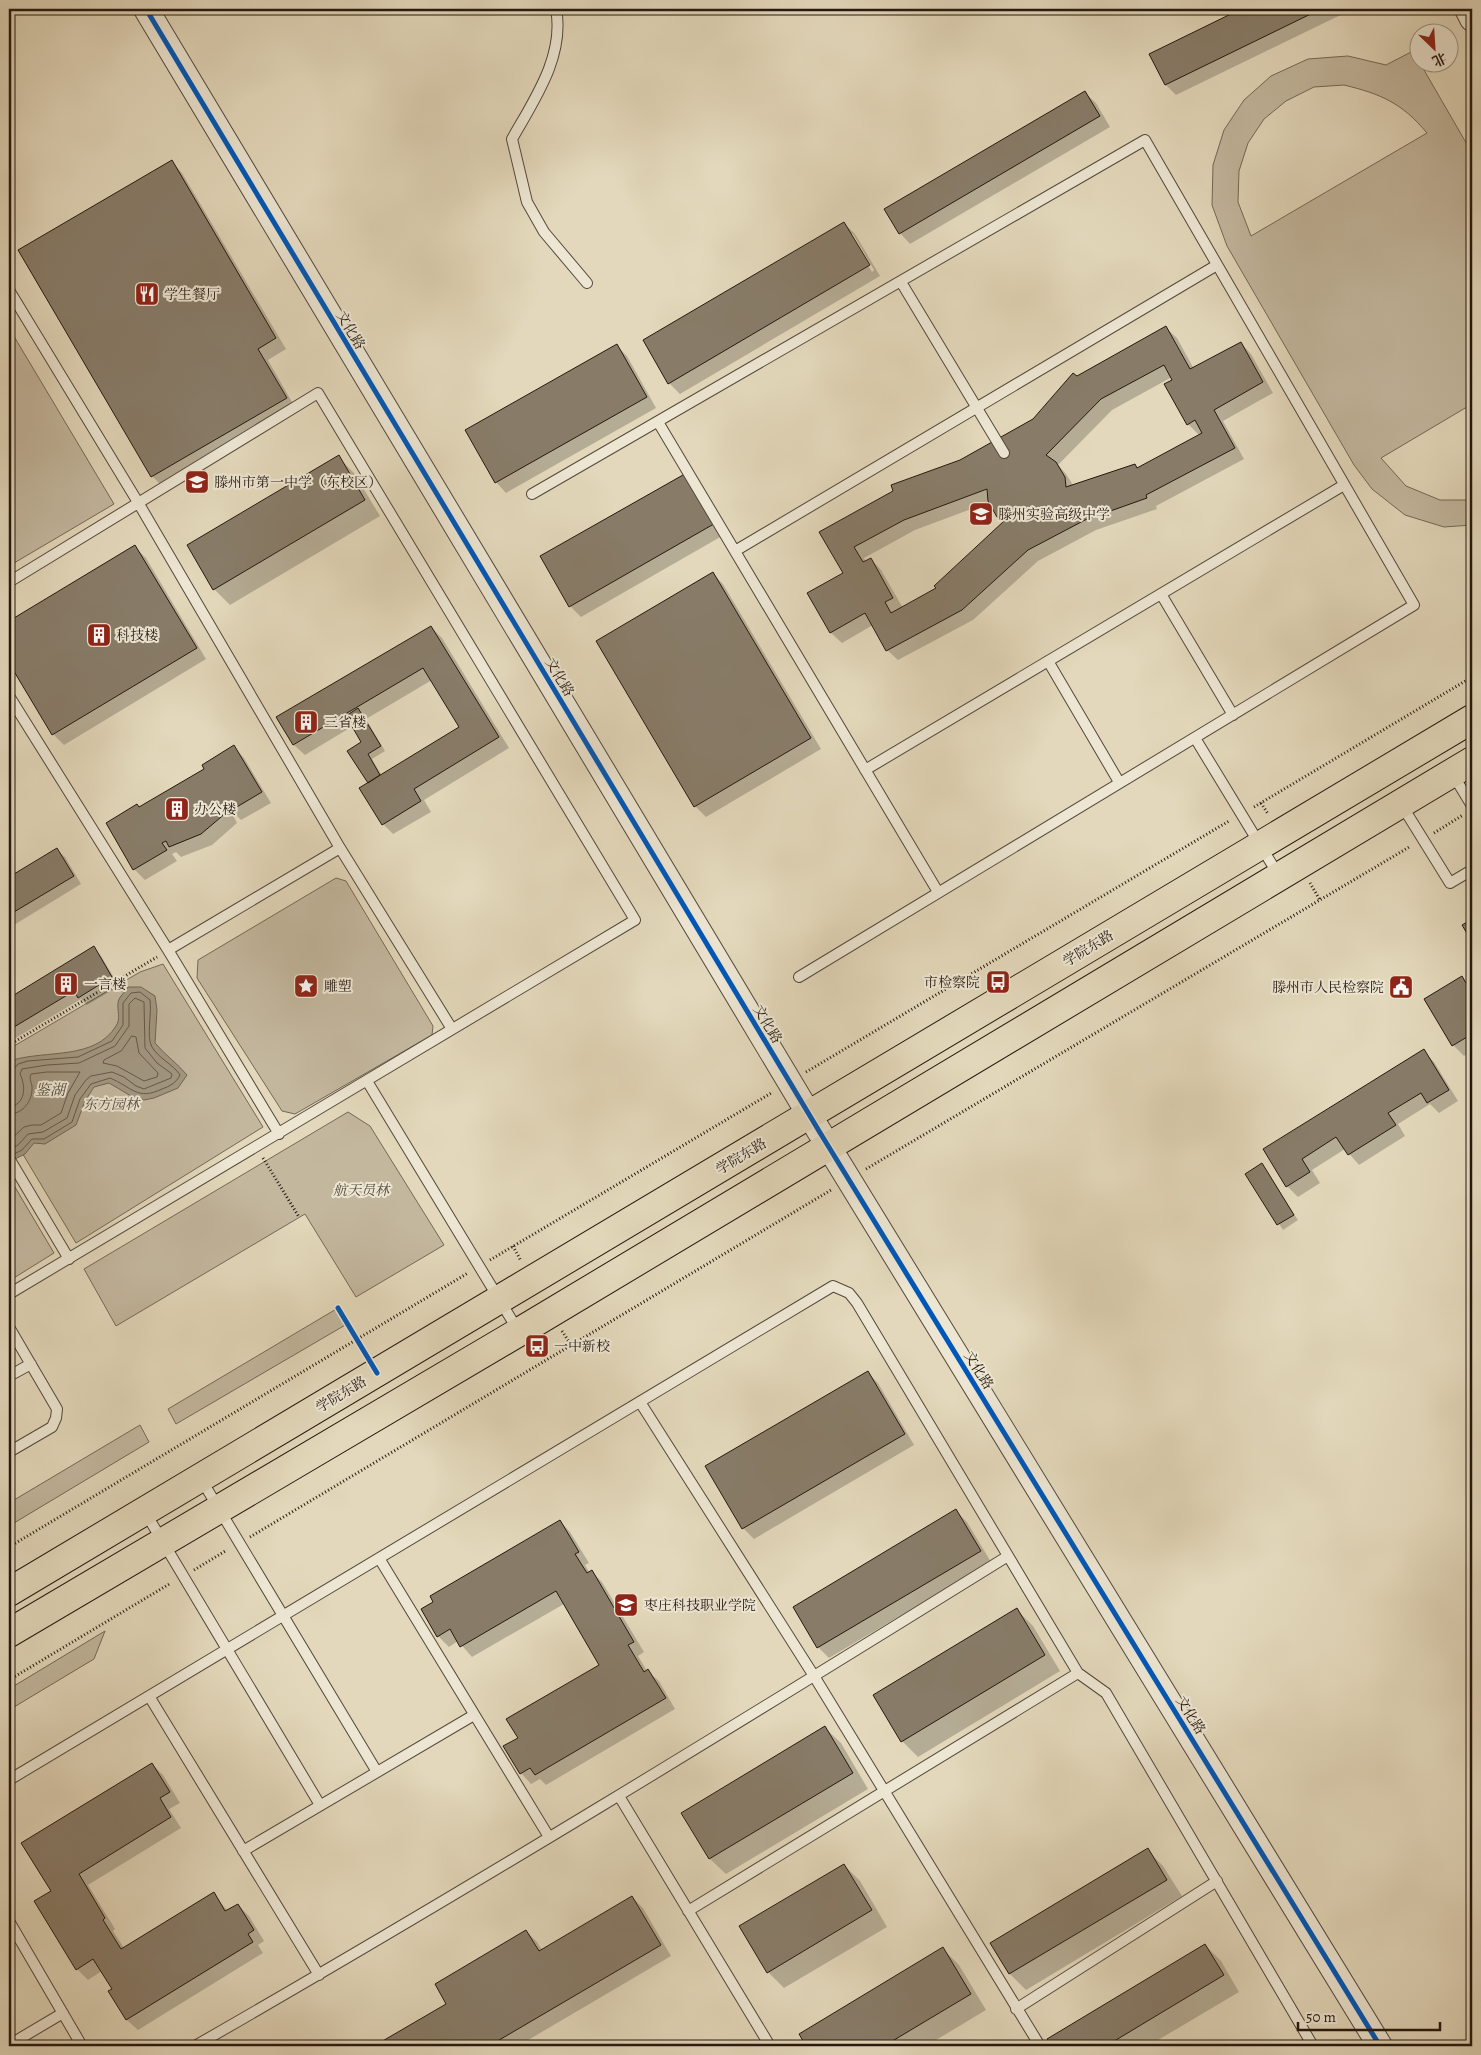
<svg xmlns="http://www.w3.org/2000/svg" width="1481" height="2055" viewBox="0 0 1481 2055" font-family="Alegreya,'Noto Serif SC',serif">
<style>
.green{fill:#c3b79e;stroke:#746857;fill-rule:evenodd}
.water{fill:#a29781;stroke:#706454}
.shadow{fill:#0003;fill-rule:evenodd}
.lines{fill:none;stroke-linecap:round;stroke-linejoin:round}
.shore{stroke:#645848;stroke-width:1}
.building{fill:#887c69;stroke:#251810;fill-rule:evenodd}
.service-casing{stroke:#54483b;stroke-width:12}
.tertiary-casing{stroke:#54483b;stroke-width:26}
.primary-casing{stroke:#251810;stroke-width:30}
.path{stroke:#251810;stroke-width:3;stroke-dasharray:1 2.5;stroke-linecap:butt}
.service{stroke:#ede6d3;stroke-width:10}
.tertiary{stroke:#ede6d3;stroke-width:24}
.primary{stroke:#e3d8bb;stroke-width:28}
.cycleway-casing{stroke:#ede6d3;stroke-width:8}
.cycleway{stroke:#0057b8;stroke-width:5}
.labels{text-anchor:middle;stroke-width:4;stroke-linejoin:round;paint-order:stroke}
.poi-label{font-size:14px;fill:#251810;stroke:#ede6d3;text-anchor:start}
.street-label{font-size:14px;fill:#251810;stroke:#ede6d3}
.park-label{font-size:14px;font-style:italic;fill:#54483b;stroke:#ede6d3}
.water-label{font-size:15px;font-style:italic;fill:#574b3d;stroke:#ede6d3}
</style>
<rect width="100%" height="100%" fill="#e3d8bb"/>
<filter id="stains"><feTurbulence type="fractalNoise" baseFrequency=".004" numOctaves="4"/><feColorMatrix values="0 0 0 0 .2 0 0 0 0 .09 0 0 0 0 .02 0 0 0 .5 -.17"/></filter>
<radialGradient id="worn" r=".72"><stop offset=".6" stop-color="#630" stop-opacity="0"/><stop offset="1" stop-color="#630" stop-opacity=".3"/></radialGradient>
<!-- green -->
<path class="green" d="M1413 51 1472 153V404L1381 458 1406 486 1440 500H1472V525L1444 527 1405 515 1372 489 1354 465 1227 246 1212 205 1213 165 1224 130 1244 100 1271 76 1308 59 1348 56 1386 65ZM1344 85C1381 94 1402 103 1427 133L1251 236 1238 202 1239 171 1248 143 1264 119 1286 101 1314 87Z
M9 328 114 504 9 566Z
M336 878 346 881 433 1026 432 1035 295 1114 282 1111 197 978 198 960Z
M163 964 263 1127 76 1243 9 1131V1049L140 972Z
M348 1112 370 1126 444 1245 356 1297 305 1214 116 1326 84 1269Z
M9 1177 54 1253 9 1281Z
M338 1308 347 1324 176 1424 168 1409Z
M140 1425 149 1442 9 1526V1503Z
M105 1631 94 1659 9 1710V1689Z"/>
<!-- water -->
<path class="water" d="M128 987H141L155 996 157 1010 155 1043C165 1055 177 1063 187 1075L178 1088 154 1098 144 1100 131 1096 109 1083 94 1087 85 1101 76 1125 45 1144 34 1143 25 1154 9 1162V1103L13 1088 9 1070 13 1060C47 1050 95 1060 116 1026 121 1019 117 1010 118 1003 118 998 125 992 128 987Z"/>
<!-- shadow -->
<path class="shadow" d="M1244 9H1353L1176 95 1166 85 1151 54Z
M1085 93 1096 103 1110 127 910 244 900 233Z
M172 162 182 173 286 349 268 360 296 409 163 487 152 476 20 251Z
M844 223 855 234 880 276 680 394 669 383ZM850 234H853L874 270 872 272Z
M1166 328 1177 338 1194 369 1241 343 1251 354 1273 393 1223 421 1244 459 1156 506 1157 509 1096 530 1038 561 973 620 898 660 887 650 873 625 842 643 831 633 809 594 845 574 821 532 961 461 1034 420 1076 377ZM1172 377 1188 424 1200 436 1138 468 1135 465 1073 485 1066 474 1058 465 1112 410ZM990 502 998 516 1005 523 938 589 903 608 881 570 871 559 866 562 864 558 915 530Z
M616 345 627 356 656 408 506 493 496 482Z
M338 457 354 473 380 516 230 605 214 589Z
M690 472 701 483 729 532 581 617 570 606Z
M135 547 146 558 206 659 64 745 53 734 9 660V622Z
M713 574 723 584 821 749 706 817 695 806Z
M431 627 442 638 509 748 424 800 431 812 393 834 383 824 370 783 363 743 353 726 305 755 294 745 278 718ZM432 680 461 727 382 776 372 759 385 751 366 719Z
M234 747 244 758 271 803 241 820 237 816 234 817 237 823 212 845 181 857 176 852 172 854 177 861 145 880 134 869 140 808 206 769Z
M57 850 65 857 81 884 9 928V878Z
M93 948 101 956 119 986 87 1005 81 999 9 1042V999Z
M1462 978 1468 984 1472 981V1051L1464 1056 1453 1045Z
M1423 1051 1434 1062 1458 1101 1439 1113 1430 1104 1398 1124 1405 1136 1359 1165 1345 1149 1312 1170 1320 1183 1298 1197 1287 1186 1265 1150Z
M1261 1165 1298 1220 1283 1230 1247 1174Z
M868 1373 878 1383 914 1445 754 1539 743 1528 707 1467Z
M956 1511 967 1522 991 1562 829 1658 818 1647Z
M560 1521 570 1532 589 1563 585 1565 590 1573 592 1572 602 1582 644 1652 638 1656 647 1671 659 1681 675 1709 546 1785 540 1779 531 1784 521 1773 519 1738 601 1665 564 1604 472 1657 458 1641 449 1647 438 1636Z
M1017 1610 1033 1626 1060 1671 918 1757 902 1741Z
M825 1728 841 1743 868 1789 726 1874 710 1859Z
M152 1764 163 1775 180 1803 169 1809 181 1828 88 1885 115 1929 113 1931 124 1948 213 1894 228 1911 238 1905 249 1916 264 1941 258 1945 263 1953 138 2030 127 2020 110 1991 113 1989 102 1971 88 1980 77 1969 36 1902 53 1891Z
M1147 1850 1163 1866 1182 1896 1026 1990 1010 1974 992 1943Z
M844 1865 860 1881 887 1927 784 1988 768 1972Z
M632 1897 643 1908 671 1956 518 2046H377L448 2004 526 1931 537 1942 542 1950Z
M1205 1945 1221 1961 1239 1992 1148 2046H1053L1049 2039Z
M943 1949 959 1965 986 2010 926 2046H808L801 2034Z"/>
<g class="lines">
<!-- shore -->
<path class="shore" d="M132 1036 136 1037 139 1053 158 1073 157 1077 144 1081 117 1066 103 1063 104 1060 121 1051Z
M9 1070 14 1069 18 1064 28 1061 78 1057 112 1041 123 1025V1003L131 993 140 992 150 1000C152 1013 146 1037 152 1047 159 1059 173 1064 180 1075 176 1083 170 1086 162 1089 137 1101 132 1087 110 1078L91 1084 80 1099 72 1122 44 1139H32L22 1150 14 1154
M9 1107C26 1105 26 1086 20 1074L22 1069 47 1065 79 1063 115 1046 129 1026V1004L135 998 144 1002 145 1048 157 1063 172 1074 171 1078 144 1089 136 1086 124 1077 112 1072 91 1076 86 1080 75 1095 67 1118 43 1132 28 1134 18 1145 9 1150
M9 1114C23 1114 33 1101 32 1086 31 1081 29 1079 31 1074L47 1072H80L68 1093 61 1113 41 1125H32L24 1127 9 1141"/>
</g>
<!-- building -->
<path class="building" d="M1241 9H1321L1165 85 1149 54Z
M1085 91 1100 116 899 234 884 209Z
M172 160 276 338 258 349 287 398 151 477 18 250Z
M844 222 870 265 668 384 643 340Z
M1166 326 1190 369 1241 342 1263 382 1214 410 1235 448 1146 495 1147 498 1085 520 1028 550 962 610 886 651 865 613 830 633 807 593 843 573 819 532 893 491 891 485 960 460 1033 419 1073 373 1077 376ZM1164 365 1172 380 1164 384 1187 425 1195 420 1202 433 1137 468 1135 464 1066 487 1065 477 1056 462 1046 455 1101 399ZM987 489 988 501 997 517 1004 521 934 586 936 588 891 613 885 602 893 598 871 558 863 562 854 547 904 520Z
M617 344 647 397 495 483 465 430Z
M339 455 365 500 213 590 187 545Z
M690 471 719 521 569 607 540 556Z
M135 545 197 648 52 735 9 663V621Z
M713 572 811 738 694 807 596 641Z
M431 626 499 737 414 789 421 801 382 825 359 788 459 727 423 668 293 745 276 717Z
M358 708 381 746 368 754 380 775 368 783 347 751 361 742 346 716Z
M234 745 262 792 230 811 226 805 224 806 227 812 201 834 169 847 166 841 162 843 167 850 133 870 106 823 137 804 139 807 204 769 202 765Z
M57 848 74 876 9 915V877Z
M1472 919V942L1462 925Z
M94 946 112 977 78 998 74 991 9 1030V998Z
M1462 976 1466 983 1472 980V1034L1452 1046 1424 999Z
M1424 1049 1449 1090 1427 1103 1421 1093 1388 1113 1396 1125 1348 1155 1336 1137 1302 1159 1310 1172 1286 1187 1263 1149Z
M1262 1163 1294 1215 1277 1225 1245 1174Z
M868 1371 905 1434 742 1529 705 1466Z
M956 1509 981 1551 817 1648 793 1607Z
M560 1520 579 1552 575 1554 587 1573 592 1570 634 1642 628 1645 644 1672 648 1669 666 1698 535 1775 530 1768 520 1774 503 1746 518 1738 506 1719 599 1665 556 1591 460 1647 450 1629 437 1637 421 1609 433 1602 430 1596Z
M1017 1608 1045 1655 901 1742 873 1695Z
M825 1726 853 1773 709 1859 681 1813Z
M152 1763 170 1792 160 1798 171 1817 79 1874 105 1918 103 1920 121 1949 214 1892 225 1911 238 1904 254 1930 248 1934 253 1942 126 2020 108 1991 112 1989 93 1959 76 1970 34 1901 51 1891 21 1843Z
M1148 1848 1167 1880 1009 1974 990 1943Z
M844 1864 872 1910 767 1973 739 1926Z
M632 1896 661 1945 489 2046H374L446 2004 435 1984 526 1930 539 1951Z
M1205 1944 1224 1975 1106 2046H1052L1047 2039Z
M943 1947 971 1994 884 2046H806L799 2034Z"/>
<g class="lines">
<defs>
<path id="service" d="M556 9C565 56 534 100 512 139L527 202 544 232 587 283
M901 282 1004 453
M9 290 139 504 340 848 452 1029
M658 422 938 892
M532 494 1145 140 1414 605 799 977
M735 551 1217 265
M9 582 318 393 635 920 9 1294
M1161 594 1233 715
M1048 661 1119 782
M9 696 168 950 279 1134
M1195 738 1279 876
M865 770 1344 485
M1452 773 1472 806
M1401 804 1450 883 1472 870
M168 950 340 848
M367 1081 519 1332
M9 1158 69 1259
M9 1327 57 1409 56 1418 52 1427 9 1452
M9 1376 31 1364
M640 1402 814 1676 1040 2046
M201 1479 377 1772
M145 1512 320 1805
M379 1558 549 1837
M149 1696 319 1975
M9 1780 833 1286 849 1293 857 1303 1078 1673 1106 1693 1313 2046
M619 1796 770 2046
M243 1851 474 1715
M688 1911 1078 1673
M9 1921 82 2046
M1016 2009 1217 1881
M9 2045 63 2013
M195 2046C469 1889 739 1723 1008 1556"/>
<path id="tertiary" d="M146 9 819 1131 1380 2046
M1467 9 1472 19"/>
<path id="primary" d="M9 1592 1472 719
M9 1633 519 1332 1472 761"/>
</defs>
<!-- service casing -->
<use href="#service" class="service-casing"/>
<!-- tertiary casing -->
<use href="#tertiary" class="tertiary-casing"/>
<!-- primary casing -->
<use href="#primary" class="primary-casing"/>
<!-- path -->
<path class="path" d="M1261 803 1268 814
M1254 807 1472 677
M1434 833 1463 815
M1310 883 1320 900
M9 1045 157 957
M806 1072 1229 821
M263 1158 299 1217
M866 1169 1411 846
M513 1246 521 1261
M490 1260 773 1092
M562 1331 571 1345
M250 1537 831 1190
M9 1547 468 1273
M194 1570 227 1550
M9 1680 171 1583"/>
<!-- service -->
<use href="#service" class="service"/>
<!-- tertiary -->
<use href="#tertiary" class="tertiary"/>
<!-- primary -->
<use href="#primary" class="primary"/>
<defs>
<path id="cycleway" d="M146 9 819 1131 1380 2046
M338 1308 377 1373"/>
</defs>
<!-- cycleway casing -->
<use href="#cycleway" class="cycleway-casing"/>
<!-- cycleway -->
<use href="#cycleway" class="cycleway"/>
</g>
<!-- icons -->
<defs>
<symbol id="restaurant-square" viewBox="-11 -11 22 22"><rect x="-9" y="-9" width="18" height="18" rx="4" fill="#8f2418" stroke="#ede6d3"/><path d="M-5-6h1v4h1v-4h1v4h1v-4h1v5L-1.5 .5V6h-2V.5L-5-1ZM5-6V6H3V1.5H1.5Q1.5-4 5-6Z" fill="#fff"/></symbol>
<symbol id="school-square" viewBox="-11 -11 22 22"><rect x="-9" y="-9" width="18" height="18" rx="4" fill="#8f2418" stroke="#ede6d3"/><path d="M0-5L7-2L0 1L-7-2ZM-4 1L0 2.5L4 1V4Q0 6-4 4Z" fill="#fff"/></symbol>
<symbol id="building-square" viewBox="-11 -11 22 22"><rect x="-9" y="-9" width="18" height="18" rx="4" fill="#8f2418" stroke="#ede6d3"/><path d="M-4-6H4V6H1V3H-1V6H-4ZM-2.5-4.3h1.7v1.8h-1.7ZM.8-4.3h1.7v1.8H.8ZM-2.5-1h1.7V.8h-1.7ZM.8-1h1.7V.8H.8Z" fill="#fff"/></symbol>
<symbol id="bus-square" viewBox="-11 -11 22 22"><rect x="-9" y="-9" width="18" height="18" rx="4" fill="#8f2418" stroke="#ede6d3"/><path d="M-5-6H5V4H4V6H2V4H-2V6H-4V4H-5ZM-3.5-4V0h7V-4ZM-3.5 1.2v1.5H-2V1.2ZM2 1.2v1.5H3.5V1.2Z" fill="#fff"/></symbol>
<symbol id="sight-square" viewBox="-11 -11 22 22"><rect x="-9" y="-9" width="18" height="18" rx="4" fill="#8f2418" stroke="#ede6d3"/><path d="M0-6L1.8-2.2L6-1.7L2.9 1.2L3.7 5.4L0 3.3L-3.7 5.4L-2.9 1.2L-6-1.7L-1.8-2.2Z" fill="#fff"/></symbol>
<symbol id="civic-square" viewBox="-11 -11 22 22"><rect x="-9" y="-9" width="18" height="18" rx="4" fill="#8f2418" stroke="#ede6d3"/><path d="M-.6-6.5H3V-4.5H.6V-3L4-1V1h2V6H-6V1h2V-1L-.6-3ZM-1.2 2.5V6h2.4V2.5Z" fill="#fff"/></symbol>
<symbol id="university-square" viewBox="-11 -11 22 22"><rect x="-9" y="-9" width="18" height="18" rx="4" fill="#8f2418" stroke="#ede6d3"/><path d="M0-5L7-2L0 1L-7-2ZM-4 1L0 2.5L4 1V4Q0 6-4 4Z" fill="#fff"/></symbol>
</defs>
<g fill-rule="evenodd">
<use href="#restaurant-square" x="133" y="280" width="28" height="28"/>
<use href="#school-square" x="183" y="468" width="28" height="28"/>
<use href="#school-square" x="967" y="500" width="28" height="28"/>
<use href="#building-square" x="85" y="621" width="28" height="28"/>
<use href="#building-square" x="292" y="708" width="28" height="28"/>
<use href="#building-square" x="163" y="795" width="28" height="28"/>
<use href="#bus-square" x="984" y="968" width="28" height="28"/>
<use href="#building-square" x="52" y="970" width="28" height="28"/>
<use href="#sight-square" x="292" y="972" width="28" height="28"/>
<use href="#civic-square" x="1387" y="973" width="28" height="28"/>
<use href="#bus-square" x="523" y="1332" width="28" height="28"/>
<use href="#university-square" x="612" y="1591" width="28" height="28"/>
</g>
<g class="labels">
<!-- poi labels -->
<g class="poi-label">
<text x="164" y="299">学生餐厅</text>
<text x="214" y="487">滕州市第一中学（东校区）</text>
<text x="998" y="519">滕州实验高级中学</text>
<text x="116" y="640">科技楼</text>
<text x="324" y="727">三省楼</text>
<text x="194" y="814">办公楼</text>
<text x="980" y="987" text-anchor="end">市检察院</text>
<text x="84" y="989">一言楼</text>
<text x="324" y="991">雕塑</text>
<text x="1384" y="992" text-anchor="end">滕州市人民检察院</text>
<text x="554" y="1351">一中新校</text>
<text x="644" y="1610">枣庄科技职业学院</text>
</g>
<!-- street labels -->
<g class="street-label">
<text transform="translate(351 330) rotate(59)" y="5">文化路</text>
<text transform="translate(560 677) rotate(59)" y="5">文化路</text>
<text transform="translate(1088 948) rotate(-31)" y="5">学院东路</text>
<text transform="translate(768 1024) rotate(59)" y="5">文化路</text>
<text transform="translate(741 1156) rotate(-31)" y="5">学院东路</text>
<text transform="translate(979 1370) rotate(58)" y="5">文化路</text>
<text transform="translate(341 1394) rotate(-31)" y="5">学院东路</text>
<text transform="translate(1191 1715) rotate(58)" y="5">文化路</text>
</g>
<!-- park labels -->
<g class="park-label">
<text x="111" y="1109">东方园林</text>
<text x="361" y="1195">航天员林</text>
</g>
<!-- water labels -->
<g class="water-label">
<text x="50" y="1095">鉴湖</text>
</g>
</g>
<!-- margin -->
<rect width="1481" height="2055" fill="none" stroke="#e3d8bb" stroke-width="30"/>
<rect x="10" y="10" width="1461" height="2035" fill="none" stroke="#251810" stroke-width="2.5"/>
<rect x="15" y="15" width="1451" height="2025" fill="none" stroke="#251810"/>
<!-- north arrow -->
<g transform="translate(1434 48) rotate(155)"><circle r="24" fill="#ede6d3" stroke="#9d9485"/>
<path d="M0-4L9 19L0 12L-9 19Z" fill="#8f2418"/>
<text y="-8" font-size="14" font-weight="bold" text-anchor="middle" fill="#251810">北</text>
</g>
<!-- scale -->
<path d="M1298 2022v8h142v-8" fill="none" stroke="#251810" stroke-width="2.5"/>
<text x="1306" y="2022" font-size="15" fill="#251810" stroke="#ede6d3" stroke-width="4" paint-order="stroke">50 m</text>
<rect width="100%" height="100%" filter="url(#stains)"/>
<rect width="100%" height="100%" fill="url(#worn)"/>
</svg>
